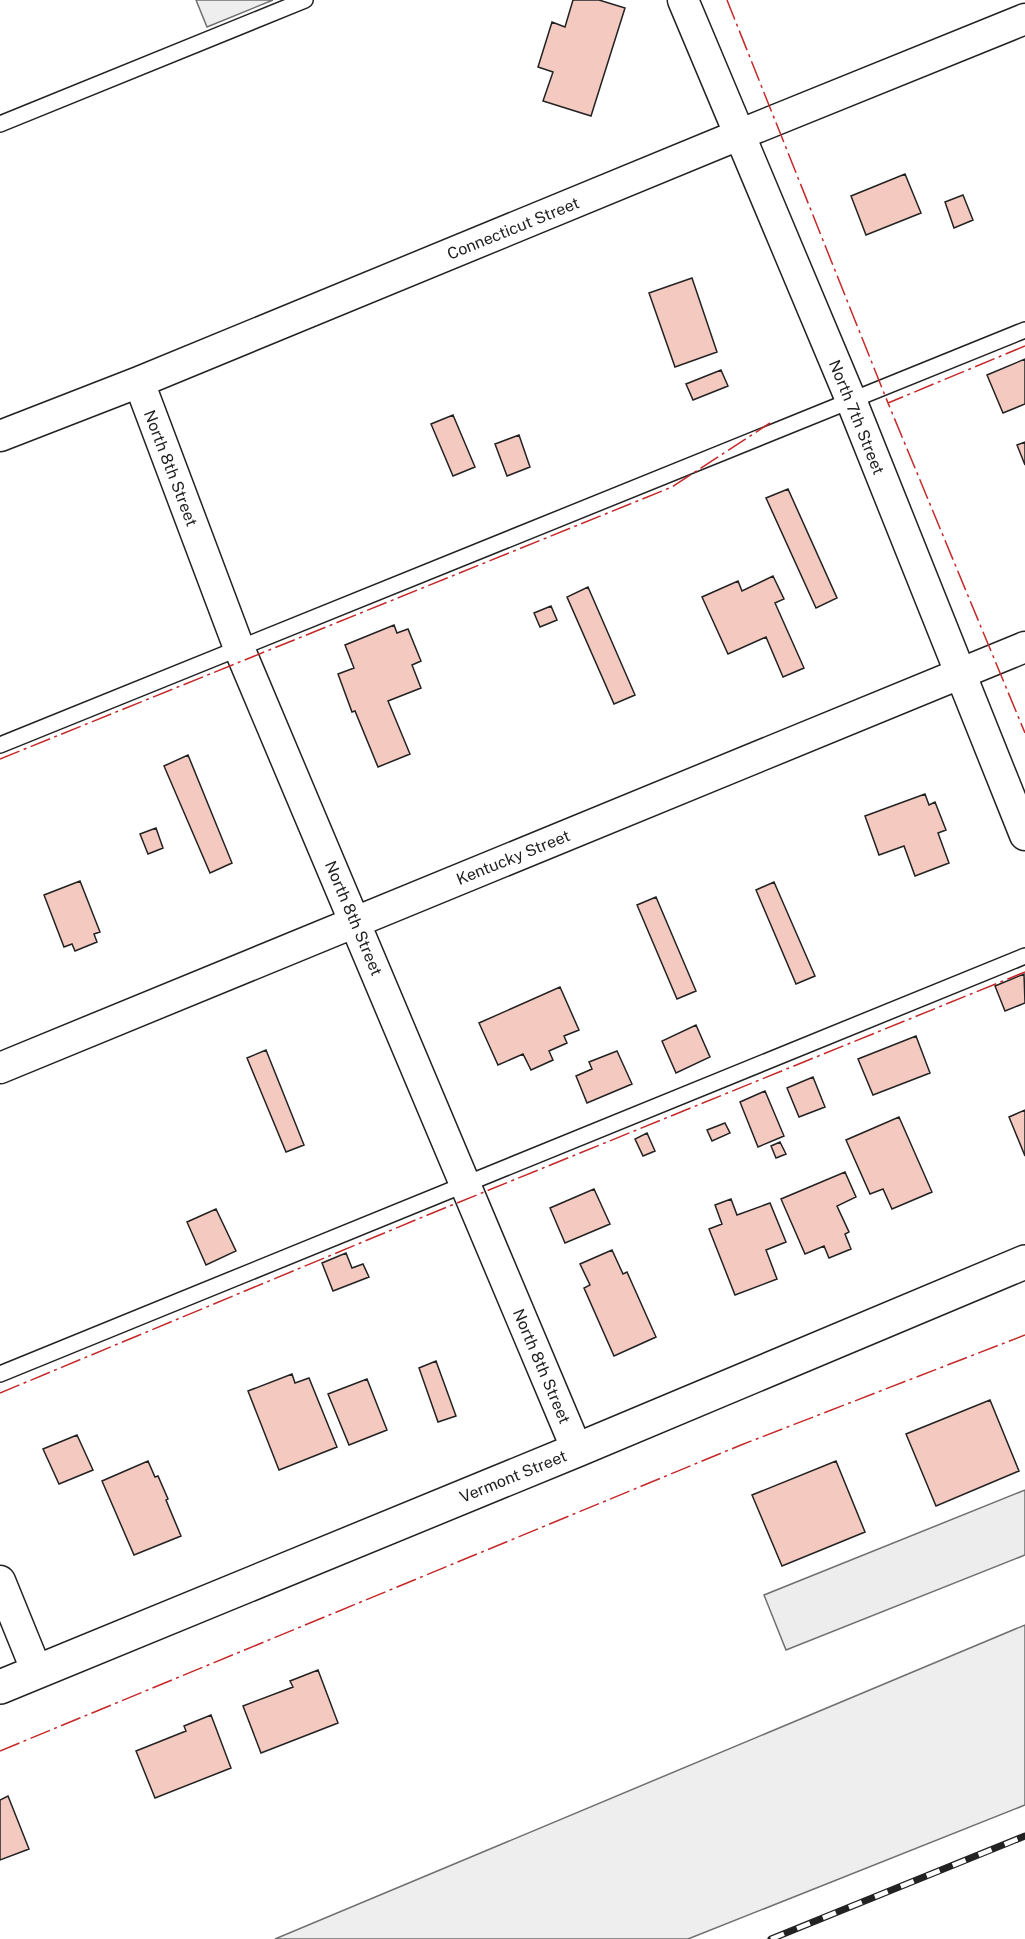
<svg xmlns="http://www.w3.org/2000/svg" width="1025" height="1939" viewBox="0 0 1025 1939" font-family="'Public Sans',sans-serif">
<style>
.green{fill:#eee;stroke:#6f6f6f;stroke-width:1.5}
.parking{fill:#ededed;stroke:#6f6f6f;stroke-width:1.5}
.building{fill:#f3c9c0;stroke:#222;stroke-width:1.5}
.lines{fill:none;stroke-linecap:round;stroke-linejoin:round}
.service-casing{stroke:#222;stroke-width:18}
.minor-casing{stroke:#222;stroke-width:33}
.tertiary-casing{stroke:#222;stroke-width:36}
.service{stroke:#fff;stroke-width:15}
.minor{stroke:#fff;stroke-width:30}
.tertiary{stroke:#fff;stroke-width:33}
.rail-casing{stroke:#222;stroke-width:7}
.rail{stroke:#fff;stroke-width:4.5;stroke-dasharray:14;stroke-linecap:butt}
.power{stroke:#c62828;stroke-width:1.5;stroke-dasharray:21 4.5 3 4.5;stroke-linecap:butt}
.labels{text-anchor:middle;stroke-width:4.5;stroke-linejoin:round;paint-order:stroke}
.street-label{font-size:16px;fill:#222;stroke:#fff}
</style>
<rect width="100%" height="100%" fill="#fff"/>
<!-- green -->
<path class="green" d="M196 0H273L207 27Z
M1025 1625V1805L688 1939H275Z"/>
<!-- parking -->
<path class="parking" d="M1025 1490V1555L786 1650 764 1595Z"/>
<!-- building -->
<path class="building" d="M573 0H599L625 8 591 116 543 101 553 72 538 67 552 22 565 27Z
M905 174 921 213 866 235 851 196Z
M963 195 973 220 954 228 945 202Z
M692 278 717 352 675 367 649 293Z
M1025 359V404L1003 413 987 375Z
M721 370 728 386 693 400 686 384Z
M453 415 475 467 453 476 431 424Z
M519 435 530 467 507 476 495 444Z
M1025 442V465L1017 445Z
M788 489 837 598 816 608 766 498Z
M773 576 784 599 775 603 804 668 783 677 766 637 728 654 702 597 738 581 742 591Z
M588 587 635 695 614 704 567 597Z
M551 606 557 620 540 627 534 613Z
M394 625 397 633 408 629 421 661 412 665 421 688 388 701 410 754 378 767 355 711 352 712 338 674 354 668 345 645Z
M188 755 232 863 210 873 164 766Z
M925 794 929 805 935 802 946 830 938 833 949 863 915 876 904 846 879 855 865 816Z
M156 828 163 848 148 854 140 834Z
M80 881 100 932 94 934 97 942 75 951 72 944 64 947 44 895Z
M774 882 815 976 796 984 756 890Z
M656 897 696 991 677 999 637 905Z
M1024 974 1025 1003 1005 1011 995 986Z
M560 987 579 1030 564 1036 567 1043 549 1051 553 1060 531 1070 523 1054 498 1065 479 1023Z
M696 1025 710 1057 676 1073 662 1041Z
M916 1036 930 1073 873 1095 858 1059Z
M266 1050 304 1145 286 1152 247 1058Z
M617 1051 632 1084 587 1103 576 1076 592 1069 589 1062Z
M813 1077 825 1107 799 1117 787 1088Z
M765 1091 784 1136 758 1147 740 1102Z
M1025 1110V1156L1009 1117Z
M899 1117 932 1192 892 1209 883 1189 870 1194 846 1140Z
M725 1123 730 1133 712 1141 707 1130Z
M647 1133 655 1151 643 1156 635 1139Z
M780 1142 786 1154 776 1158 771 1146Z
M845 1172 856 1197 837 1206 849 1232 845 1234 851 1249 829 1258 824 1246 805 1254 781 1199Z
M594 1189 610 1224 565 1243 550 1208Z
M731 1199 737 1215 770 1203 786 1242 766 1250 777 1279 735 1295 709 1229 722 1224 715 1205Z
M216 1209 236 1251 206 1265 187 1222Z
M612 1250 623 1274 627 1272 656 1337 614 1356 584 1288 590 1285 580 1264Z
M346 1253 352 1268 363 1264 369 1277 333 1291 322 1263Z
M436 1361 456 1416 438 1422 419 1368Z
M292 1374 295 1383 309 1378 337 1447 279 1470 248 1391Z
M367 1379 387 1430 349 1445 328 1394Z
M990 1400 1019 1471 936 1506 906 1434Z
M77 1435 93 1470 59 1484 43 1449Z
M148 1461 155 1477 158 1476 168 1499 166 1500 181 1536 134 1555 102 1481Z
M836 1461 865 1532 782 1566 752 1495Z
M318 1670 338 1723 261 1753 243 1706 293 1687 290 1681Z
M211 1715 231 1768 155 1798 136 1751 186 1731 184 1726Z
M8 1796 29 1849 0 1860V1800Z"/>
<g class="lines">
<defs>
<path id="service" d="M0 124 305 0
M0 745 1025 330
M0 1374 1025 956"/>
<path id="minor" d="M683 0 851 400 1025 835
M139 382 239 648 577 1450
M0 436 139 382 741 134 1025 19
M0 1068 1025 647
M0 1581 37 1672"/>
<path id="tertiary" d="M0 1687 577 1450 1025 1262"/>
</defs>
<!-- service casing -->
<use href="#service" class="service-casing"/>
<!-- minor casing -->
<use href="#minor" class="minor-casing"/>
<!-- tertiary casing -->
<use href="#tertiary" class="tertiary-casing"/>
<!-- service -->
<use href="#service" class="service"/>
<!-- minor -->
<use href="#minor" class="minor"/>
<!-- tertiary -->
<use href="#tertiary" class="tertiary"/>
<defs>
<path id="rail" d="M771 1939 1025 1836"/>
</defs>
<!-- rail casing -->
<use href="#rail" class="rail-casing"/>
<!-- rail -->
<use href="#rail" class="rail"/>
<!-- power -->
<path class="power" d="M727 0 888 403
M1025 346 888 403 1025 733
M0 759 672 487 770 423
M0 1393 430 1214 1025 972
M0 1751 741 1445 1025 1335"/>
</g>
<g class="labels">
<!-- street labels -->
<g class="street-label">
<text transform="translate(513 228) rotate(-22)" y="6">Connecticut Street</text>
<text transform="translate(857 417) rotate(68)" y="6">North 7th Street</text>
<text transform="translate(171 468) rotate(69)" y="6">North 8th Street</text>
<text transform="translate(513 857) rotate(-22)" y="6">Kentucky Street</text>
<text transform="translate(354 918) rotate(67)" y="6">North 8th Street</text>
<text transform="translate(542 1366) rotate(67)" y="6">North 8th Street</text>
<text transform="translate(513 1476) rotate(-22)" y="6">Vermont Street</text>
</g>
</g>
</svg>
